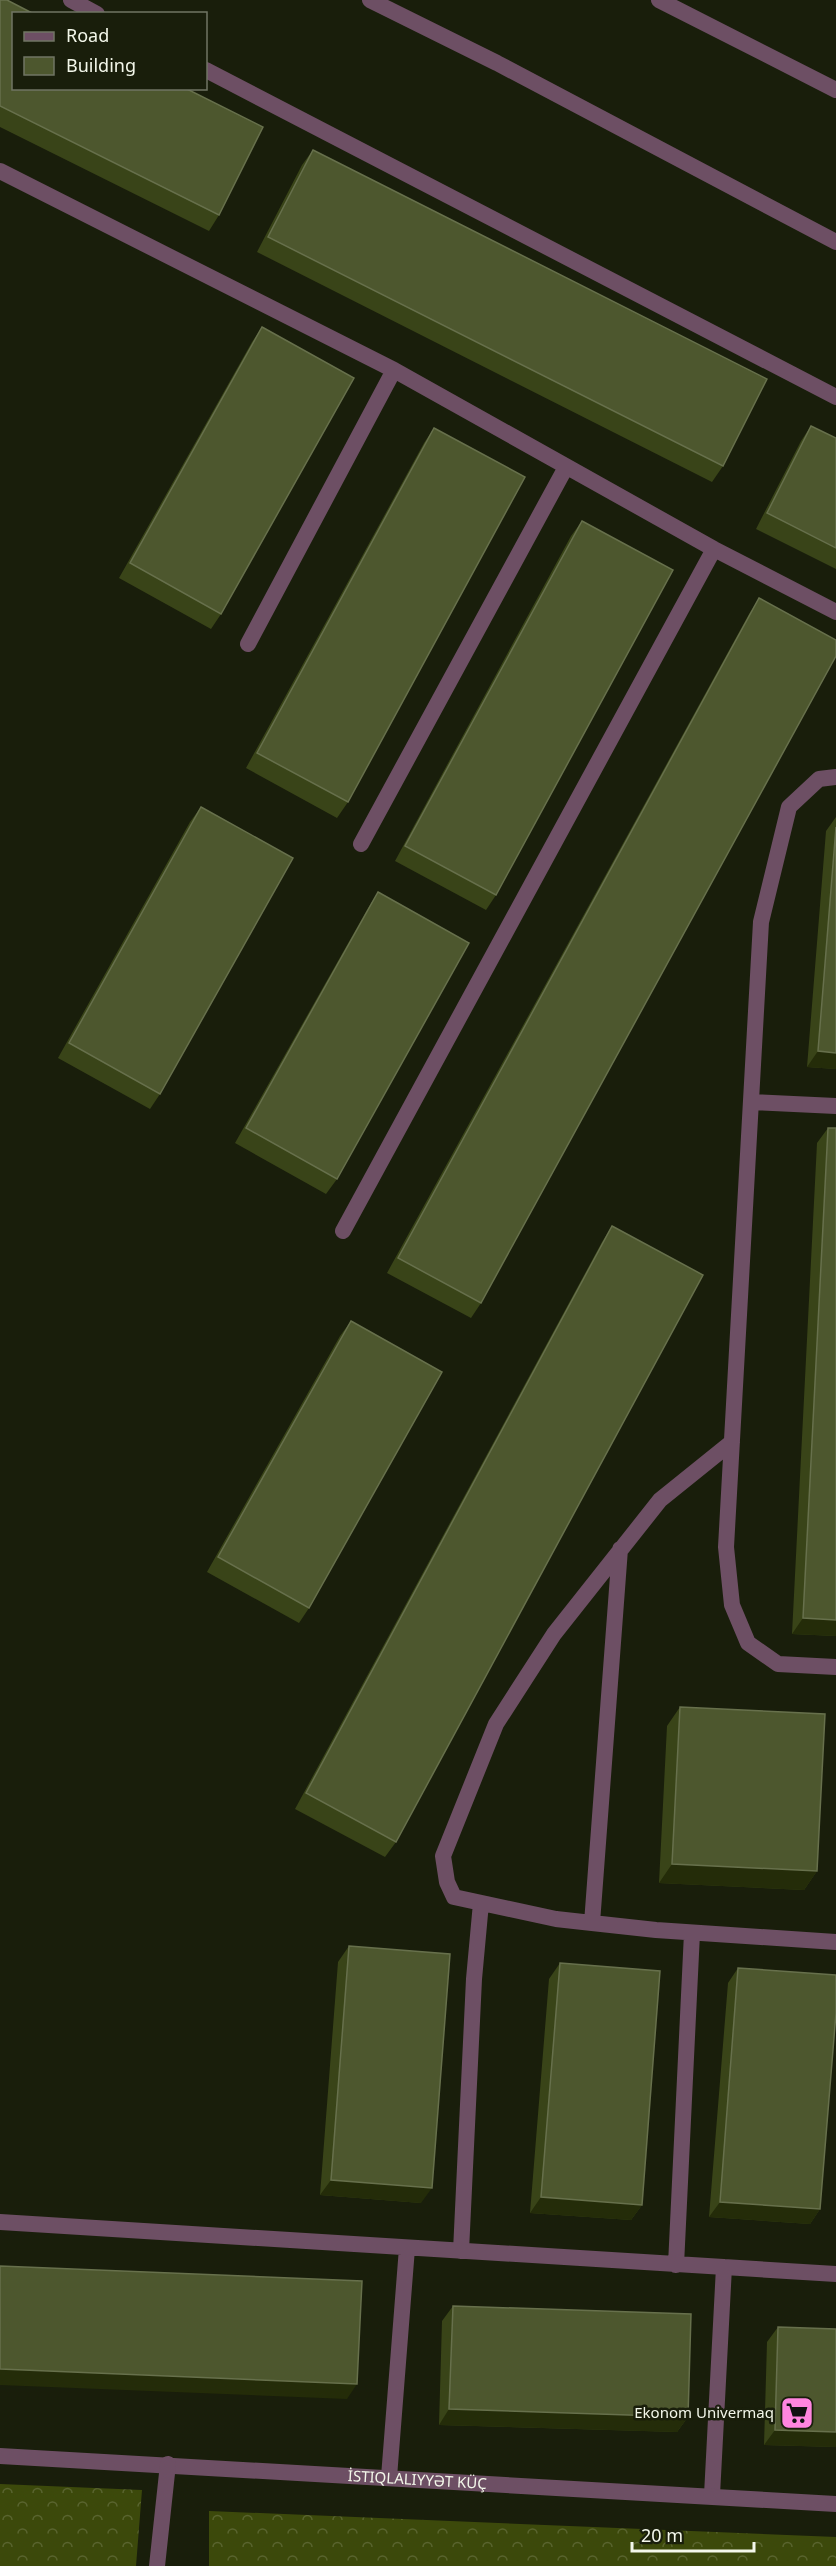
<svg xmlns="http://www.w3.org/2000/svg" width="836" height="2566" viewBox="0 0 836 2566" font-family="'Noto Sans',sans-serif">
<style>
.forest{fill:url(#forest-crowns)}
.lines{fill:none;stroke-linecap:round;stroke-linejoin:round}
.service{stroke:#6d4f64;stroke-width:16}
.minor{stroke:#6d4f64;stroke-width:16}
.wall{fill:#394418}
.shaded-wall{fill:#242c09}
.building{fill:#4d572e;stroke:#67704c;stroke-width:1.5}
.labels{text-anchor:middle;stroke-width:5;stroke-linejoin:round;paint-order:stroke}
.poi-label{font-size:15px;fill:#f3f7ea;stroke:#191e0b;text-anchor:end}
.street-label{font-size:15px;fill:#f3f7ea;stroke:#191e0b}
</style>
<defs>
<pattern id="forest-crowns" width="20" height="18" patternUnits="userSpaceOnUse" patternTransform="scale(1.5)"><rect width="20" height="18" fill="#3c490b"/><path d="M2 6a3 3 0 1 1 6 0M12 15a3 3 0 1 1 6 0" fill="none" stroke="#59642f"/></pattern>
</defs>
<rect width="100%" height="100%" fill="#191e0b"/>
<!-- forest -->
<path class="forest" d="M0 2484 142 2490 136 2566H0Z
M209 2511 836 2537V2566H209Z"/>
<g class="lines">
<!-- service -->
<path class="service" d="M71 0 97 14
M206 70 836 397
M0 171 394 370 714 549 836 612
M248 644 394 370
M836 777 819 779 789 807 761 922 726 1547 732 1605 748 1643 778 1664 836 1667
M361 844 566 467
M751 1102 836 1106
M343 1231 714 549
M620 1549 592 1923 556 1919 454 1897 447 1882 443 1856 496 1724 554 1634 660 1500 732 1442
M592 1923 656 1930 836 1942
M0 2222 836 2274
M461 2251 474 1979 481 1903
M676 2265 692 1933
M389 2477 407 2248
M712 2495 724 2267"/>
<!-- minor -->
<g class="minor">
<path d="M370 0 497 63 836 242"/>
<path d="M659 0 836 90"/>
<path id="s1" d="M0 2456 836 2504"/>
<path d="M157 2566 168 2464"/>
</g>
</g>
<!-- wall -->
<path class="wall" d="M0 0 219 215 209 231 0 127Z
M313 150 723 466 712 482 257 252 302 165Z
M262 327 221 614 211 629 119 578 252 342Z
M811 426 836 438V569L756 529 801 441Z
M434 428 348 802 337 818 246 768 424 443Z
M582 521 496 895 486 910 395 861 571 536Z
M759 598 481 1303 471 1318 387 1273 749 614Z
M201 807 160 1094 150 1109 58 1058 190 822Z
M836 817V1069L807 1067 826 831Z
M378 892 337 1179 326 1194 235 1143 368 908Z
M828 1128H836V1636L792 1634 817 1143Z
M612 1226 396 1842 385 1857 295 1809 602 1242Z
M351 1321 309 1608 299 1623 207 1572 340 1336Z
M680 1707 817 1871 804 1890 659 1883 667 1726Z
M349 1946 421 2203 320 2195 338 1962Z
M560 1963 642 2205 631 2220 530 2213 549 1979Z
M738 1968 820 2209 810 2224 709 2217 728 1983Z
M453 2306 688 2417 677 2432 439 2425 442 2321Z
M778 2327 836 2447 764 2445 767 2342Z"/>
<!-- shaded-wall -->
<path class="shaded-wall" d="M818 1051 836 1053V1069L807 1067Z
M803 1618 836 1620V1636L792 1634Z
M672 1864 817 1871 804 1890 659 1883Z
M331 2180 432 2188 421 2203 320 2195Z
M541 2197 642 2205 631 2220 530 2213Z
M720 2202 820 2209 810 2224 709 2217Z
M0 2369 357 2384 347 2399 0 2385Z
M449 2409 688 2417 677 2432 439 2425Z
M775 2430 836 2432V2447L764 2445Z"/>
<!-- building -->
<path class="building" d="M0 0H7L34 14H14V88H185L263 127 219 215 0 106Z
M313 150 767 379 723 466 268 237Z
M262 327 354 378 221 614 130 563Z
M811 426 836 438V548L767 513Z
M434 428 525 477 348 802 257 753Z
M582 521 673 570 496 895 405 846Z
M759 598 836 640V656L481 1303 398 1258Z
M201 807 293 858 160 1094 69 1043Z
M836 827V1053L818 1051Z
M378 892 469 943 337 1179 246 1128Z
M828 1128H836V1620L803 1618Z
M612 1226 703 1275 396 1842 306 1793Z
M351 1321 442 1372 309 1608 218 1557Z
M680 1707 825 1714 817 1871 672 1864Z
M349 1946 450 1954 432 2188 331 2180Z
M560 1963 660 1971 642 2205 541 2197Z
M738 1968 836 1975V2013L820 2209 720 2202Z
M0 2266 362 2281 357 2384 0 2369Z
M453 2306 691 2314 688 2417 449 2409Z
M778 2327 836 2329V2432L775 2430Z"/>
<!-- icons -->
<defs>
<symbol id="supermarket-square" viewBox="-11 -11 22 22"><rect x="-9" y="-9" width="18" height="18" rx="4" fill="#ff85df" stroke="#191e0b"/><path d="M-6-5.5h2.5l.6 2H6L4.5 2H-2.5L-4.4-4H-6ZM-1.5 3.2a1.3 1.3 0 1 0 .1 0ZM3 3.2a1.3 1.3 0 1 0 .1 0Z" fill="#111"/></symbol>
</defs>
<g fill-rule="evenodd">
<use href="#supermarket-square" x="778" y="2394" width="38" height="38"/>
</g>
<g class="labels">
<!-- poi labels -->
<g class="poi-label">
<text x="774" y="2418">Ekonom Univermaq</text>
</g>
<!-- street labels -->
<g class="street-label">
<text dy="5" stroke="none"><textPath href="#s1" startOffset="418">İSTIQLALIYYƏT KÜÇ</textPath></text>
</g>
</g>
<!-- legend -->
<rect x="12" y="12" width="195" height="78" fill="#191e0b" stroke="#707564" stroke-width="1.5"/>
<rect x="24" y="32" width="30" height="9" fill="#6d4f64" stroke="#707564" stroke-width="1.5"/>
<text x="66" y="42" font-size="18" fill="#f3f7ea">Road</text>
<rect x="24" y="57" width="30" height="18" fill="#4d572e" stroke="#707564" stroke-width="1.5"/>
<text x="66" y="72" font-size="18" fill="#f3f7ea">Building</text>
<!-- scale -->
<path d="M632 2542v9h122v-9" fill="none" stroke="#f3f7ea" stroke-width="3"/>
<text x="641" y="2542" font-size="18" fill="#f3f7ea" stroke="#191e0b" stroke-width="4.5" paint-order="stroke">20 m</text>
</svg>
